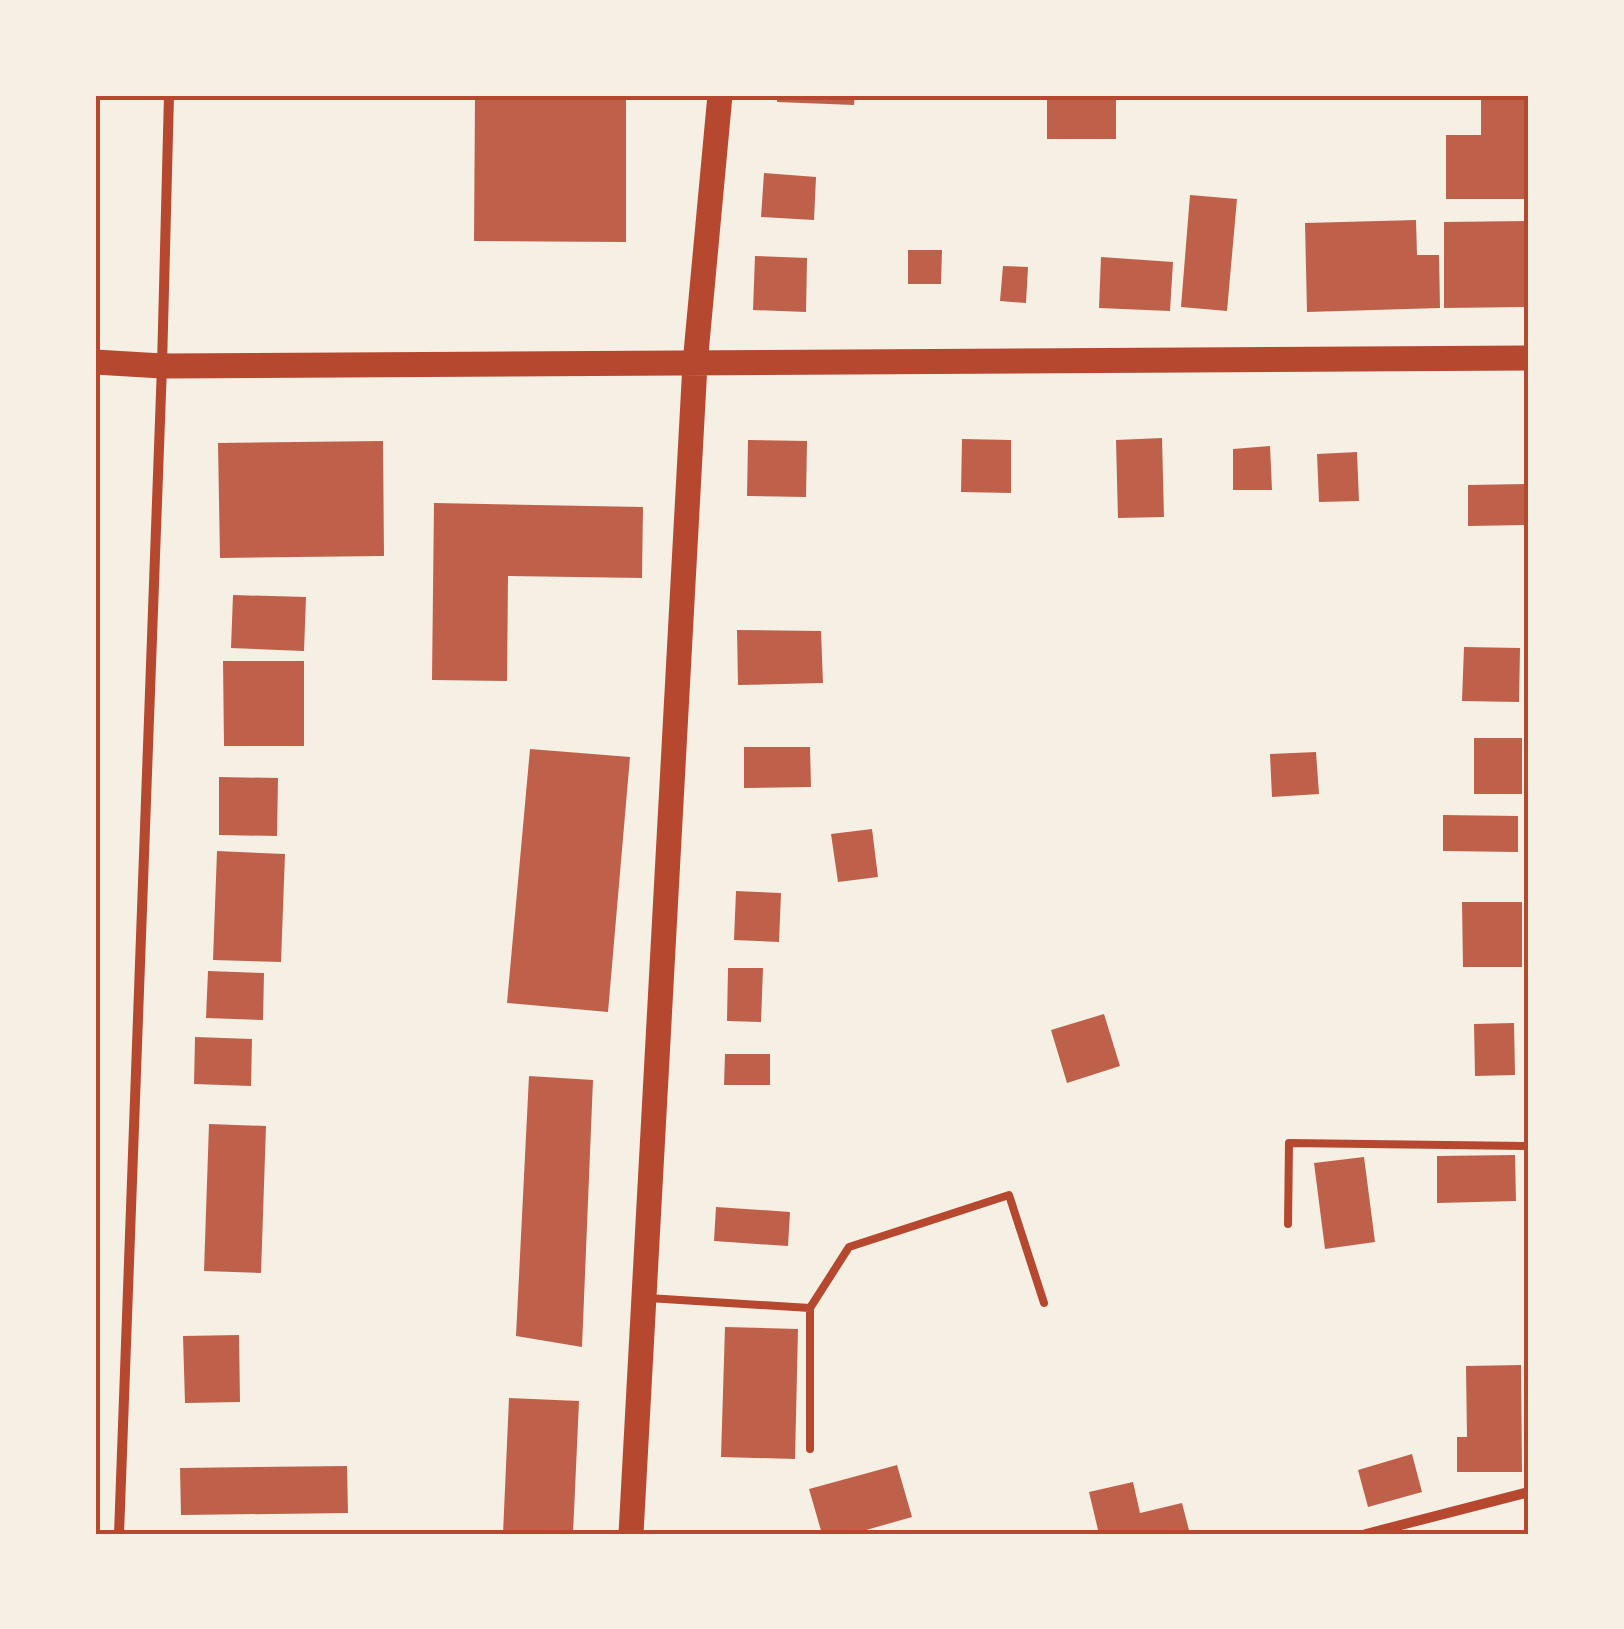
<svg xmlns="http://www.w3.org/2000/svg" width="1624" height="1629" viewBox="0 0 1624 1629" font-family="Montserrat,sans-serif">
<style>
.building{fill:#bf614a}
.lines{fill:none;stroke-linecap:round;stroke-linejoin:round}
.service{stroke:#b5482f;stroke-width:8}
.minor{stroke:#b5482f;stroke-width:10}
.primary{stroke:#b5482f;stroke-width:25}
.neatline{fill:none;stroke:#b5482f;stroke-width:4}
</style>
<rect width="100%" height="100%" fill="#f6efe4"/>
<!-- building -->
<path class="building" d="M475 95H626V242L474 241Z
M777 95H855L854 105 777 102Z
M1047 95H1116V139H1047Z
M1481 95H1529V199H1446V135H1481Z
M764 173 816 177 814 220 761 217Z
M1190 195 1237 199 1227 311 1181 307Z
M1416 220 1417 255H1439L1440 308 1307 312 1305 223Z
M1529 221V307L1444 308V222Z
M908 250H942L941 284H908Z
M755 256 807 258 806 312 753 310Z
M1101 257 1173 262 1170 311 1099 308Z
M1003 266 1028 267 1026 303 1000 301Z
M1162 438 1164 517 1118 518 1116 440Z
M962 439 1011 440V493L961 492Z
M748 440 807 441 806 497 747 496Z
M383 441 384 556 220 558 218 443Z
M1270 446 1272 490H1233V449Z
M1357 452 1359 501 1319 502 1317 454Z
M1529 484V525L1468 526V485Z
M434 503 643 507 642 578 508 576 507 681 432 680Z
M233 595 306 597 304 651 231 648Z
M737 630 821 631 823 683 738 685Z
M1464 647 1520 648 1519 702 1462 701Z
M223 661H304V746H224Z
M1474 738H1522V794H1474Z
M744 747H810L811 787 744 788Z
M530 749 630 757 608 1012 507 1003Z
M1316 752 1319 794 1272 797 1270 754Z
M219 777 278 778 277 836 219 835Z
M1443 815 1518 816V852L1443 851Z
M872 829 878 877 838 882 831 834Z
M217 851 285 854 281 962 213 960Z
M736 891 781 893 779 942 734 940Z
M1462 902H1522V967H1463Z
M728 968H763L761 1022 727 1021Z
M208 971 264 973 263 1020 206 1018Z
M1104 1014 1120 1066 1067 1083 1051 1030Z
M1514 1023 1515 1075 1475 1076 1474 1024Z
M195 1037 252 1039 251 1086 194 1084Z
M725 1054H770V1085H724Z
M529 1076 593 1080 582 1347 516 1336Z
M209 1124 266 1126 261 1273 204 1271Z
M1515 1155 1516 1201 1437 1203V1156Z
M1364 1157 1375 1242 1325 1249 1314 1163Z
M716 1207 790 1212 788 1246 714 1241Z
M725 1327 798 1329 795 1459 721 1457Z
M239 1335 240 1402 185 1403 183 1336Z
M1521 1365 1522 1472H1457V1437H1467L1466 1366Z
M509 1398 579 1401 573 1534H503Z
M1412 1454 1422 1492 1368 1507 1358 1470Z
M897 1465 912 1517 852 1534H822L809 1489Z
M347 1466 348 1513 181 1515 180 1468Z
M1133 1482 1140 1513 1182 1503 1190 1534H1099L1089 1492Z"/>
<g class="lines">
<!-- service -->
<path class="service" d="M1288 1224 1289 1143 1529 1146
M648 1298 810 1308V1449
M810 1308 849 1247 1009 1195 1044 1303"/>
<!-- minor -->
<path class="minor" d="M119 1534 162 366 169 95
M1366 1534 1529 1492"/>
<!-- primary -->
<path class="primary" d="M95 362 162 366 1529 358
M631 1534 695 364 720 95"/>
</g>
<!-- border -->
<rect width="1624" height="1629" fill="none" stroke="#f6efe4" stroke-width="195"/>
<rect x="98" y="98" width="1428" height="1434" class="neatline"/>
</svg>
